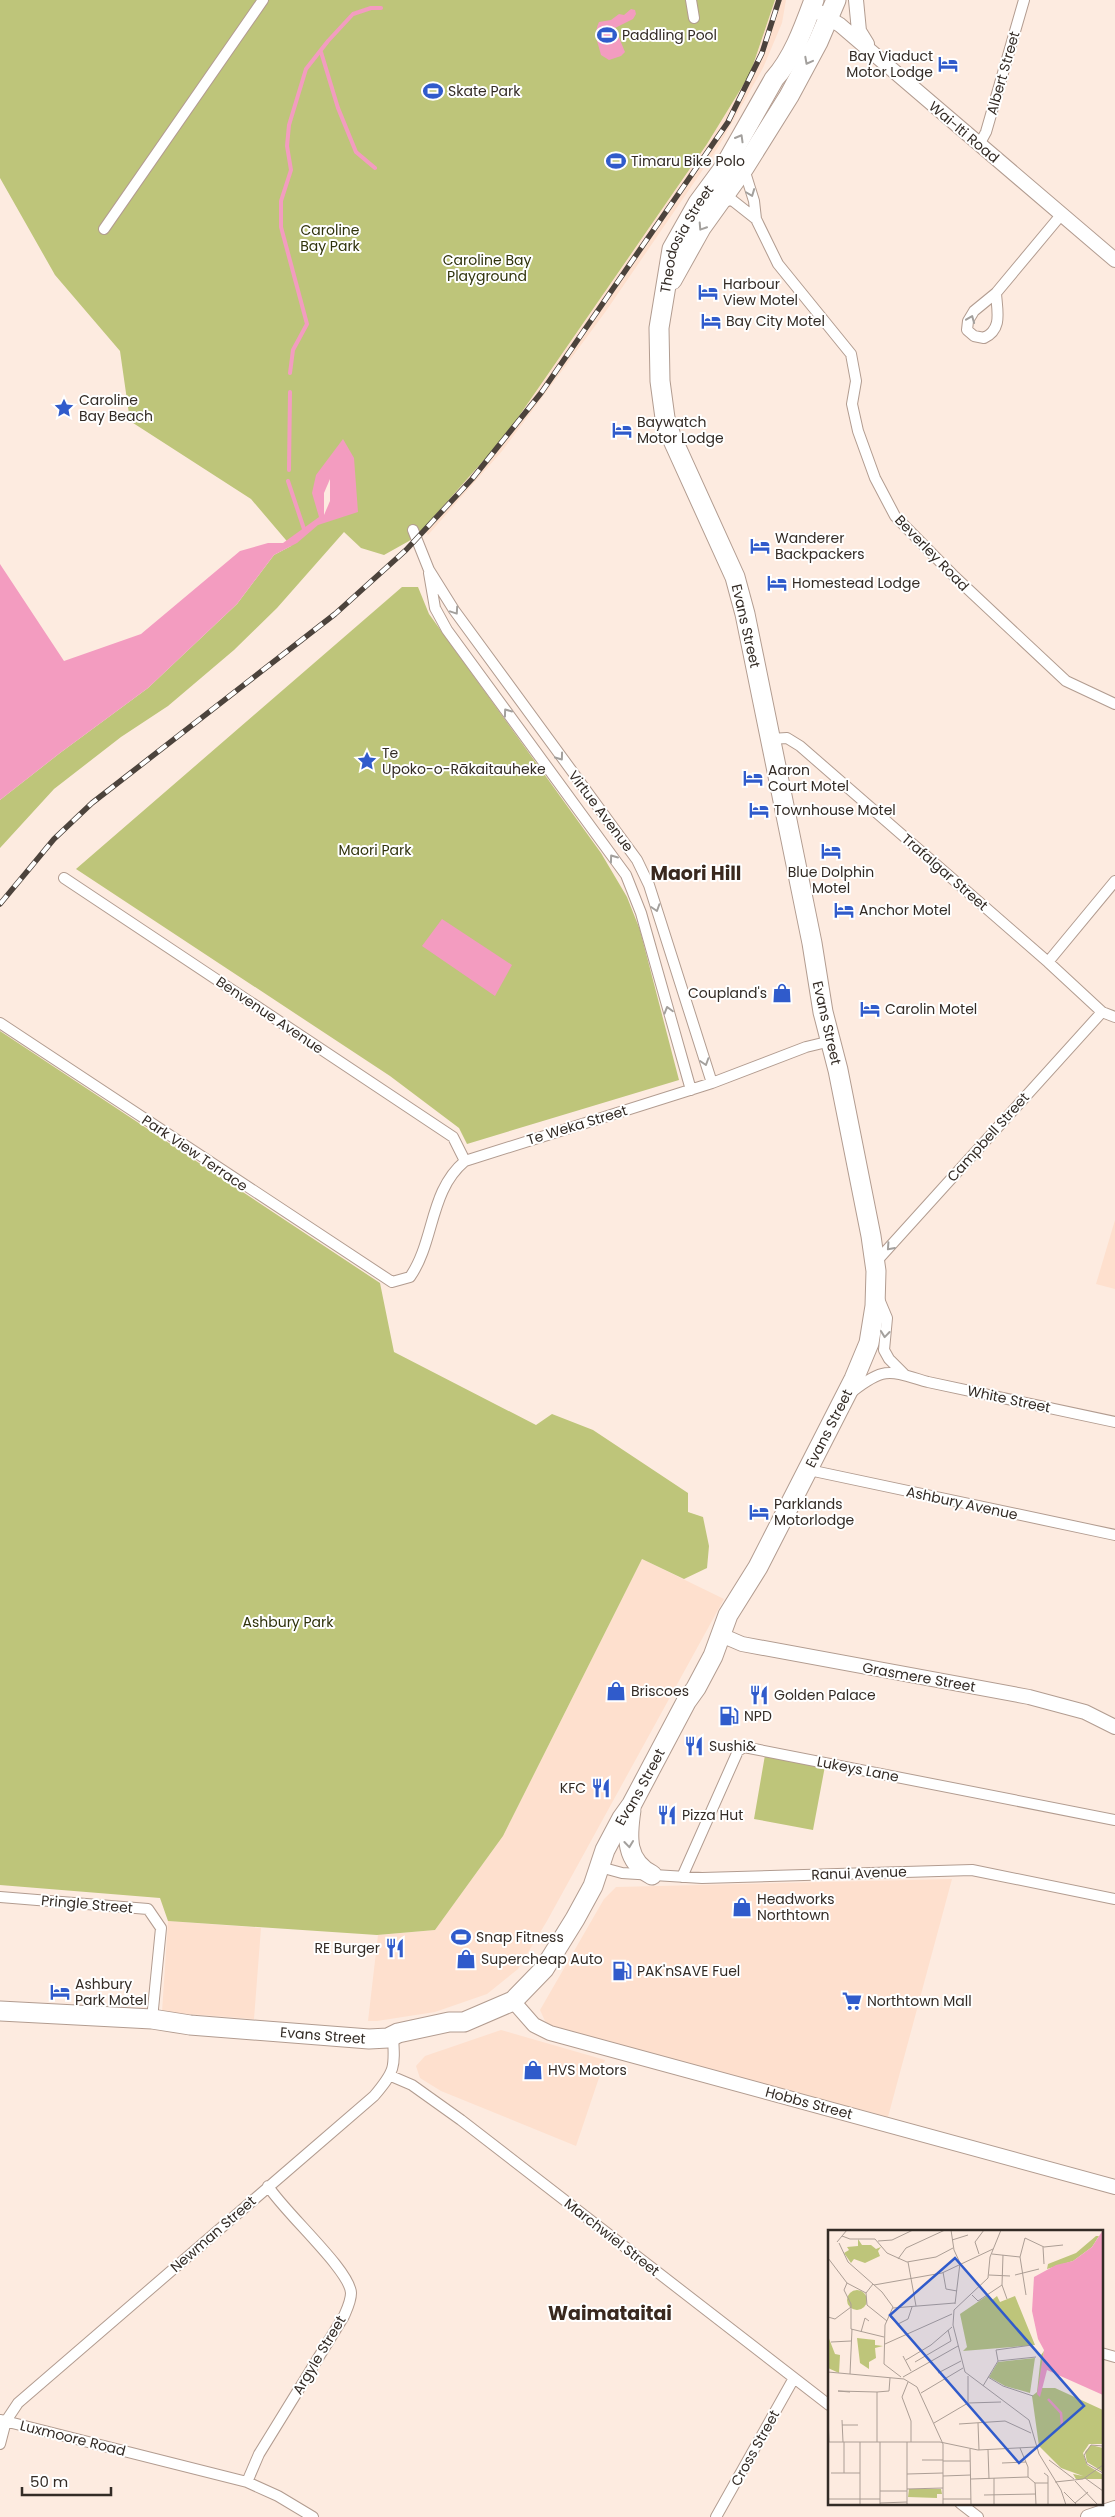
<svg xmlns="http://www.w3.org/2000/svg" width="1115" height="2517" viewBox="0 0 1115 2517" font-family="Poppins,sans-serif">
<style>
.built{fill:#fee0ce}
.green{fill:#bec57a}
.water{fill:#f39cc0}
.pier{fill:#fdebe0}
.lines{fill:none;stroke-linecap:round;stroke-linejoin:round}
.stream{stroke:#f39cc0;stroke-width:4}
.street-casing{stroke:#b29c90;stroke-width:12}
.secondary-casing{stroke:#b29c90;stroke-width:16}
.highway-casing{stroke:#b29c90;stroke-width:21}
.street{stroke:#fff;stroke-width:10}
.secondary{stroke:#fff;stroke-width:14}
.highway{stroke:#fff;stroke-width:19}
.rail-casing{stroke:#4c433c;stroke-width:5.5}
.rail{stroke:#fff;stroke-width:4;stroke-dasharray:11;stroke-linecap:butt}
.oneway{stroke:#a3a09d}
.labels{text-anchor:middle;stroke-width:4;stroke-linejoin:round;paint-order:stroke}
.poi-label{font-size:14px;fill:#332b25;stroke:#fff;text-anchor:start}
.street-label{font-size:14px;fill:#332b25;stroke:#fff}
.park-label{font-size:14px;fill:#30330c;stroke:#fff}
.district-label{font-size:19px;font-weight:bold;fill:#39281e;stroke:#fff}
.inset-river{fill:none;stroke:#f39cc0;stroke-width:2.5}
.inset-road{fill:none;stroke:#ac9e95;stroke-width:1}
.view{fill:#305bcb;fill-opacity:0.15;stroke:#305bcb;stroke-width:2.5}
.inset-edge{fill:none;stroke:#332b25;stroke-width:2.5}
</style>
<rect width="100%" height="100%" fill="#fdebe0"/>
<!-- built -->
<path class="built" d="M775 0H786L782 23 763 68 717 149 606 311 544 395 502 451 428 535 423 529 506 435 707 144 750 74Z
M1115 1220V1289L1096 1284Z
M642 1559 724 1599 547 1921 518 1969 487 1994 435 2012 377 2021H368L378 1935 435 1930 503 1836Z
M952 1879 888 2117 551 2026 545 2021 540 2010 604 1899 616 1887Z
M168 1921 261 1928 254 2019 162 2012Z
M501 2030 605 2060 576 2146 441 2091 420 2078 416 2066 425 2056Z"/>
<!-- green -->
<path class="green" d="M0 0H775L750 74 707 144 506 435 423 529 409 541 384 555 361 548 344 532 277 608 234 650 168 706 121 737 54 789 0 848V800L60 753 148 688 237 604 274 555 291 546 251 499 130 421 120 351 55 275 0 178Z
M402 587H418L429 614 601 853 627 897 640 930 679 1080 467 1144 459 1128 390 1076 76 869Z
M0 1031 380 1283 394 1352 536 1425 552 1414 593 1430 688 1493V1512L703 1517 709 1546 707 1568 684 1579 642 1559 503 1836 435 1930 377 1935 168 1921 160 1898 0 1885Z
M765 1755 825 1766 813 1830 754 1819Z"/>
<!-- water -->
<path class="water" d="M631 9 635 10 636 14 633 19 615 28 625 52 621 56 609 60 601 55C598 42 593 35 599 22L611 20 619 14 624 15Z
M343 439 354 458 358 512 318 525 297 543 274 555 237 604 148 688 60 753 0 800V564L64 661 141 634 240 551 268 543H283L319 517 312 493 316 475Z
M442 919 512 965 495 996 422 946Z"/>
<!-- pier -->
<path class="pier" d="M330 479V501L324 515V493Z"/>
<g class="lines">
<!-- stream -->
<path class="stream" d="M321 52 338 108 356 152 375 168
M290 373 293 350 307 324 281 227V201L291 170 287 146 289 125 306 69 328 41 353 14 371 8H381
M289 470 290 392
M288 481 304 529"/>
<defs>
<path id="street" d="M691 0 694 18
M979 145 986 132 1024 0
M744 169 754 201 756 219 778 264 851 354 856 381 852 404 858 431 875 478 895 516 955 577 1066 681 1115 704
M719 202 732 200 756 219
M104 229 263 0
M996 293C997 311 1003 329 984 338L974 336 967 330 968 321 974 311 996 293 1061 215
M413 530 429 570 454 610 637 860 649 885 712 1083
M429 573 435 608 447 630 626 875 641 913 691 1090
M771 739 787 738 800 746 1048 962 1102 1012 1115 1017
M64 878 453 1137 465 1161
M1048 962 1115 881
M0 1023 392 1282 410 1277C435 1241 429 1191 465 1161L712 1083 806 1047 831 1041
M875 1263 1102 1012
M879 1299 887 1318 884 1350 889 1359 904 1374
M853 1391C885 1366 890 1371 928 1382L1115 1422
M809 1470 1115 1535
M600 1867 622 1873 702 1878 972 1870 1115 1899
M682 1877 738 1751 744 1747 1115 1820
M0 1897 148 1909 161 1928 152 2019
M391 2076 412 2085 461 2120 829 2405
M1101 2353 1115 2357
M1 2420 247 2482 278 2496 313 2517
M0 2444 6 2421 18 2403 374 2096C395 2071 395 2068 393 2036
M247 2482 259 2454 344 2316C347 2309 351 2301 351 2293 350 2270 284 2212 268 2186
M960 2503 978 2517
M716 2517 794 2378"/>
<path id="secondary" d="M856 0 859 31 867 44
M811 7 840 25 1115 260
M721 1635 742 1644 1029 1697 1085 1712 1115 1727
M513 2001 534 2025 550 2033 1115 2187
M1088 2517 1115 2508"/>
<g id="highway">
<path d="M672 280 701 228 744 168 789 96 818 42 836 0"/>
<path d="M631 1810C627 1837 625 1861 652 1875"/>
<path id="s1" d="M0 2011 152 2019 190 2025 369 2039 388 2038 398 2033 449 2022H464L513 2001 544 1969 575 1919 593 1886 605 1850 622 1818 632 1804 686 1702 696 1688 713 1656 728 1615 758 1567 854 1379 869 1343 875 1306 876 1271 871 1236 838 1070 823 1012 812 943 745 614 735 577 671 436 665 418 660 381 659 328 672 249 698 203 723 169 774 79C793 58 804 27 814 0"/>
</g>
</defs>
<!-- street casing -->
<use href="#street" class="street-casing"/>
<!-- secondary casing -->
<use href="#secondary" class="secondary-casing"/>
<!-- highway casing -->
<use href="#highway" class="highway-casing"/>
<!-- street -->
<use href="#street" class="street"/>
<!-- secondary -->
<use href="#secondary" class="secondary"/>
<!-- highway -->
<use href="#highway" class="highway"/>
<defs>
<path id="rail" d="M0 904 54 839 92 803 335 614 406 550 472 479 541 393 728 122 762 53 779 0"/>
</defs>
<!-- rail casing -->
<use href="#rail" class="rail-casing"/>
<!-- rail -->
<use href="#rail" class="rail"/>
</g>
<!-- one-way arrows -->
<defs><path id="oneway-chevron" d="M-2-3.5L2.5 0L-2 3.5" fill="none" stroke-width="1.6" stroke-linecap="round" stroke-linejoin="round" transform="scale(1.25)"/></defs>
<g class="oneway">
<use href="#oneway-chevron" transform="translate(808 61) rotate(118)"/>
<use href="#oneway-chevron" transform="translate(740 138) rotate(-60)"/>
<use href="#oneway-chevron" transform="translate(751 193) rotate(69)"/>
<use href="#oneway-chevron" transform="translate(702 227) rotate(123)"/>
<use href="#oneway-chevron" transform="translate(971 319) rotate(-68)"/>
<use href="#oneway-chevron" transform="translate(455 611) rotate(56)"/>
<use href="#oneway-chevron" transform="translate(507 712) rotate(-126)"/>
<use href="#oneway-chevron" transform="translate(560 757) rotate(54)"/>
<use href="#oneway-chevron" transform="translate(613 858) rotate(-126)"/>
<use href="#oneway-chevron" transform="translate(656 908) rotate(72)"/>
<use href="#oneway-chevron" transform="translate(668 1010) rotate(-106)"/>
<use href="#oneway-chevron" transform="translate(705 1062) rotate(72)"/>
<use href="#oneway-chevron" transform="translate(890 1247) rotate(132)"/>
<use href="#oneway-chevron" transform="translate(885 1334) rotate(96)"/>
<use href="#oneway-chevron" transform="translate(629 1844) rotate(84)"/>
</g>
<!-- icons -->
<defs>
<symbol id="stadium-bare" viewBox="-9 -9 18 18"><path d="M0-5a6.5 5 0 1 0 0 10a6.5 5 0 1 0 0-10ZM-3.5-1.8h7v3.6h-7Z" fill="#305bcb" stroke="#fff" stroke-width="2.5" paint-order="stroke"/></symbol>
<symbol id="hotel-bare" viewBox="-9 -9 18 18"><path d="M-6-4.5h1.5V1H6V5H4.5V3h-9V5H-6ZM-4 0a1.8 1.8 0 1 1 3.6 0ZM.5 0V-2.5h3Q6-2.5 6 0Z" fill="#305bcb" stroke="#fff" stroke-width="2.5" paint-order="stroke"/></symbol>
<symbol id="sight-bare" viewBox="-9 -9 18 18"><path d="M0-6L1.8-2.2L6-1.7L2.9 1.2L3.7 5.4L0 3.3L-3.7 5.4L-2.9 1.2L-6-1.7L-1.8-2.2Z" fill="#305bcb" stroke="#fff" stroke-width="2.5" paint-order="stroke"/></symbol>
<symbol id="shop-bare" viewBox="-9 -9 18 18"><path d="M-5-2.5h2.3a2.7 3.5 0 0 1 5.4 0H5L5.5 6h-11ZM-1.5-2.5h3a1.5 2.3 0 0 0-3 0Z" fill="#305bcb" stroke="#fff" stroke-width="2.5" paint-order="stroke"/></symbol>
<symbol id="restaurant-bare" viewBox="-9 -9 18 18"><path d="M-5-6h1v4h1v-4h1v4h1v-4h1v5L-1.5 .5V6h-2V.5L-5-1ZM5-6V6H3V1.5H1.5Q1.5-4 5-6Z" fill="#305bcb" stroke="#fff" stroke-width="2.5" paint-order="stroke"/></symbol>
<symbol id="fuel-bare" viewBox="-9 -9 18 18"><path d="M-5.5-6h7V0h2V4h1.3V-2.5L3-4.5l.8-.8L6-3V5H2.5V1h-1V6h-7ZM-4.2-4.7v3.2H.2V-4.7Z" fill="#305bcb" stroke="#fff" stroke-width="2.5" paint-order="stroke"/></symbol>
<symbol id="supermarket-bare" viewBox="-9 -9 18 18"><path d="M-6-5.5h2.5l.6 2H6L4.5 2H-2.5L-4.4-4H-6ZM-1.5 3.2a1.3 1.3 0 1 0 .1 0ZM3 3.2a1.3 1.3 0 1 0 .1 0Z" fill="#305bcb" stroke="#fff" stroke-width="2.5" paint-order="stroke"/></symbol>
</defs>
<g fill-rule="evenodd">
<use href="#stadium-bare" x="593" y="21" width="28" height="28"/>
<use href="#hotel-bare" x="934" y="50" width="28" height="28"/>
<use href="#stadium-bare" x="419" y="77" width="28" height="28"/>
<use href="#stadium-bare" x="602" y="147" width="28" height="28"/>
<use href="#hotel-bare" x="694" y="278" width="28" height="28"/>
<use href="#hotel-bare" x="697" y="307" width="28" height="28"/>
<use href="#sight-bare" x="50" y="394" width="28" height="28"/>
<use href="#hotel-bare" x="608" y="416" width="28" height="28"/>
<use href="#hotel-bare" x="746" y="532" width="28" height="28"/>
<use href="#hotel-bare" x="763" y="569" width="28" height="28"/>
<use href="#sight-bare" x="353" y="747" width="28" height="28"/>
<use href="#hotel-bare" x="739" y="764" width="28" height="28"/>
<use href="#hotel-bare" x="745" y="796" width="28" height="28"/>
<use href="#hotel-bare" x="817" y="837" width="28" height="28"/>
<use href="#hotel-bare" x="830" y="896" width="28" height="28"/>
<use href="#shop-bare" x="768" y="979" width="28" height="28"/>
<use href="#hotel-bare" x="856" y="995" width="28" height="28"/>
<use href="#hotel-bare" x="745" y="1498" width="28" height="28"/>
<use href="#shop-bare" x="602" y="1677" width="28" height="28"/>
<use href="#restaurant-bare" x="745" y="1681" width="28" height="28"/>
<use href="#fuel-bare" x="715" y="1702" width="28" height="28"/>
<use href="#restaurant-bare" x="680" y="1732" width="28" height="28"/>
<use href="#restaurant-bare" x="587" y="1774" width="28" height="28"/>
<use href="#restaurant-bare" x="653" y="1801" width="28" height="28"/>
<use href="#shop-bare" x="728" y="1893" width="28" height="28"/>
<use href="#stadium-bare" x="447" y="1923" width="28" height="28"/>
<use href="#restaurant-bare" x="381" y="1934" width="28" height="28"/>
<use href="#shop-bare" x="452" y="1945" width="28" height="28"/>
<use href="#fuel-bare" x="608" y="1957" width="28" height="28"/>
<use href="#hotel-bare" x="46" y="1978" width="28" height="28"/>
<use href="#supermarket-bare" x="838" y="1987" width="28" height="28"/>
<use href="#shop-bare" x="519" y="2056" width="28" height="28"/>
</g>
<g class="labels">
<!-- poi labels -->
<g class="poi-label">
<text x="622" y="40">Paddling Pool</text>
<text x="933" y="61" text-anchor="end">Bay Viaduct<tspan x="933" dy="16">Motor Lodge</tspan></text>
<text x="448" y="96">Skate Park</text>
<text x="631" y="166">Timaru Bike Polo</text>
<text x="723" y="289">Harbour<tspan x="723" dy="16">View Motel</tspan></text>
<text x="726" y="326">Bay City Motel</text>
<text x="79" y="405">Caroline<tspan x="79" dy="16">Bay Beach</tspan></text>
<text x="637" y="427">Baywatch<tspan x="637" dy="16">Motor Lodge</tspan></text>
<text x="775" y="543">Wanderer<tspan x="775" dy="16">Backpackers</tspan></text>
<text x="792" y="588">Homestead Lodge</text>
<text x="382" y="758">Te<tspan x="382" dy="16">Upoko-o-Rākaitauheke</tspan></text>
<text x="768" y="775">Aaron<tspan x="768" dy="16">Court Motel</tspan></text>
<text x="774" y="815">Townhouse Motel</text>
<text x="831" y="877" text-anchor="middle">Blue Dolphin<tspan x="831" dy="16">Motel</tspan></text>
<text x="859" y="915">Anchor Motel</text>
<text x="767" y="998" text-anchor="end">Coupland's</text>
<text x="885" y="1014">Carolin Motel</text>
<text x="774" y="1509">Parklands<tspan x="774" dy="16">Motorlodge</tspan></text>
<text x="631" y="1696">Briscoes</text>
<text x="774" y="1700">Golden Palace</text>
<text x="744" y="1721">NPD</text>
<text x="709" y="1751">Sushi&amp;</text>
<text x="586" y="1793" text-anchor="end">KFC</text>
<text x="682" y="1820">Pizza Hut</text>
<text x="757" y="1904">Headworks<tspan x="757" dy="16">Northtown</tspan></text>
<text x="476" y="1942">Snap Fitness</text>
<text x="380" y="1953" text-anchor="end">RE Burger</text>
<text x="481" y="1964">Supercheap Auto</text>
<text x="637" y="1976">PAK'nSAVE Fuel</text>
<text x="75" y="1989">Ashbury<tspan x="75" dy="16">Park Motel</tspan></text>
<text x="867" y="2006">Northtown Mall</text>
<text x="548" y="2075">HVS Motors</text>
</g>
<!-- street labels -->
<g class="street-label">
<text transform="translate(1003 73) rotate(-74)" y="5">Albert Street</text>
<text transform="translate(964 132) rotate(40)" y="5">Wai-Iti Road</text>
<text dy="5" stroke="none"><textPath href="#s1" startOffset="2412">Theodosia Street</textPath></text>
<text transform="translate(932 553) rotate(46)" y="5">Beverley Road</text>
<text transform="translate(746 626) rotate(77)" y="5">Evans Street</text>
<text transform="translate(601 811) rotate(53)" y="5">Virtue Avenue</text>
<text transform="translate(945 872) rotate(41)" y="5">Trafalgar Street</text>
<text transform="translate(270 1015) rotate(34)" y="5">Benvenue Avenue</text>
<text transform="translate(827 1023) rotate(77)" y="5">Evans Street</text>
<text transform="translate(577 1125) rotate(-17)" y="5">Te Weka Street</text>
<text transform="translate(988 1137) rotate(-48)" y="5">Campbell Street</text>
<text transform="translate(195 1153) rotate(34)" y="5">Park View Terrace</text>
<text transform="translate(1009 1399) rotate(12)" y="5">White Street</text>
<text dy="5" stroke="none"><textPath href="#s1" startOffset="1178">Evans Street</textPath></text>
<text transform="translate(962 1503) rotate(12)" y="5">Ashbury Avenue</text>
<text transform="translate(919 1677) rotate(10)" y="5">Grasmere Street</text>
<text transform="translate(858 1769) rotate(11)" y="5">Lukeys Lane</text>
<text dy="5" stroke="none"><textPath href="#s1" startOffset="772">Evans Street</textPath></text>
<text transform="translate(859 1873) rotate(-2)" y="5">Ranui Avenue</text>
<text transform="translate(87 1904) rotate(5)" y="5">Pringle Street</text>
<text dy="5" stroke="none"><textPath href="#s1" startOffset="324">Evans Street</textPath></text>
<text transform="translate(809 2103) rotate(15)" y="5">Hobbs Street</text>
<text transform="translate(213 2234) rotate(-41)" y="5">Newman Street</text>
<text transform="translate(612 2237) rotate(38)" y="5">Marchwiel Street</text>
<text transform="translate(319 2355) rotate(-59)" y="5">Argyle Street</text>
<text transform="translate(73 2438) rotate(14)" y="5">Luxmoore Road</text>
<text transform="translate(755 2448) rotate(-61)" y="5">Cross Street</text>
</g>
<!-- park labels -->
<g class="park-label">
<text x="330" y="235">Caroline<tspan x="330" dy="16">Bay Park</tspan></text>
<text x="487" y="265">Caroline Bay<tspan x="487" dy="16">Playground</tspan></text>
<text x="375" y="855">Maori Park</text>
<text x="288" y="1627">Ashbury Park</text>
</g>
<!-- district labels -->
<g class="district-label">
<text x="696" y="880">Maori Hill</text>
<text x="610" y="2320">Waimataitai</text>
</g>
</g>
<!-- overview -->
<g transform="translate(828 2230)">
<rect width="275" height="275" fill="#fdebe0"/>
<path d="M268 6H271L264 17 245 31 219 39 220 34 248 23ZM30 9 34 15H43L48 19 53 17 50 21 52 26 37 33 26 29 23 33 16 23 21 20 19 17 30 16ZM19 70a10 10 0 1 1 20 0a10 10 0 1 1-20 0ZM160 65 164 70 169 66 172 72 187 66 207 115 135 121 139 117 132 84ZM0 106 7 124 12 125 11 143 0 138ZM29 108 47 110V115L55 116 47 118 48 128 41 132V139L32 133ZM216 121 212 158H227L275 180V214H261L255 223 259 235 275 245V249H248L245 244 255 246 233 238 211 216 204 166 209 162 213 125ZM207 128 202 163 177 156 161 147 170 132ZM263 215 275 218V242L259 232 257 222ZM81 259H113L114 264H109V268L80 267Z" fill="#bec57a"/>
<path d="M275 0V165L219 140 212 167 209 164 216 120 210 109 204 81 206 47 228 35 245 31 264 17Z" fill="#f39cc0"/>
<path class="inset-river" d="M220 169 233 183 234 195"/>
<path class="inset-road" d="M123 0 126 20 132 33M173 0 162 27 160 48 126 80 125 95 137 142 201 190 211 224 233 260 238 275M14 6 22 9H47L59 23 79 32 108 27 125 18M124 10 140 5M50 11 64 10 85 0M9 12 19 0M11 13 20 32 54 62 65 77 57 95 56 134 73 147M215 17 216 34M151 24 147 12 156 0M164 24 192 27M175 25 174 55 179 69M192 27 197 8 216 17 235 15M192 27 198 65M0 28 19 53 38 63M70 29 78 18 117 0M80 32 88 76M115 42 118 59 129 61M161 45 182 46M187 45 211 39M19 53 16 60 23 74V99L56 107M45 54 38 63 39 75 59 91M46 55 114 43 165 19M144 65 150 71 174 55M127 74 132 33M65 78 127 73M0 87 7 89 23 77M62 87 70 94 80 89 84 77M33 102 37 88 41 91M3 112 23 111M57 114 124 84M75 126 83 141M78 130 103 115 124 97M170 131 208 127M87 132 123 111 120 100M0 142 76 149 89 157 115 214V275M110 143 133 131M22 144 24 99M75 147 130 116M160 147 175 156 205 166M80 152 74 167 83 191V212M155 156 170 131 168 120 204 115M22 162 10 161 49 162M93 163 135 138M140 172V146M0 187 1 212M14 190 15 212M106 193 140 173 173 172M150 193 151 220M131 194 177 191 203 203M14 195H30M0 212H112L150 220 208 217M16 212V243M32 212V275M49 212V162L61 161 62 148M52 212V275M79 212V275M275 216 263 215 256 225 259 234 275 243M192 218 200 237V247M142 219 143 275M160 220 161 249M94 230H115M221 230 246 249M115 231H142M174 233 198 232M3 243H32M216 243 220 246V275M79 244 115 243M115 246 143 245M166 248V275M257 248 275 261M143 249 200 247 207 253H220M247 251 270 275M227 252 255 249 275 235M207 253 208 275M79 259 115 258M52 261H79M236 262 249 275M156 265 208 264M0 269H52M115 269H143M52 273 79 272M247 273 260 262"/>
<path class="view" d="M127 28 256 176 191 233 62 85Z"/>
<rect width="275" height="275" class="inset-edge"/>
</g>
<!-- scale -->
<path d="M22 2487v8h89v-8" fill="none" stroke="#332b25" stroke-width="2.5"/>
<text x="30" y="2487" font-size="15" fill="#332b25" stroke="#ffffff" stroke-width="4" paint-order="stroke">50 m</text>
</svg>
